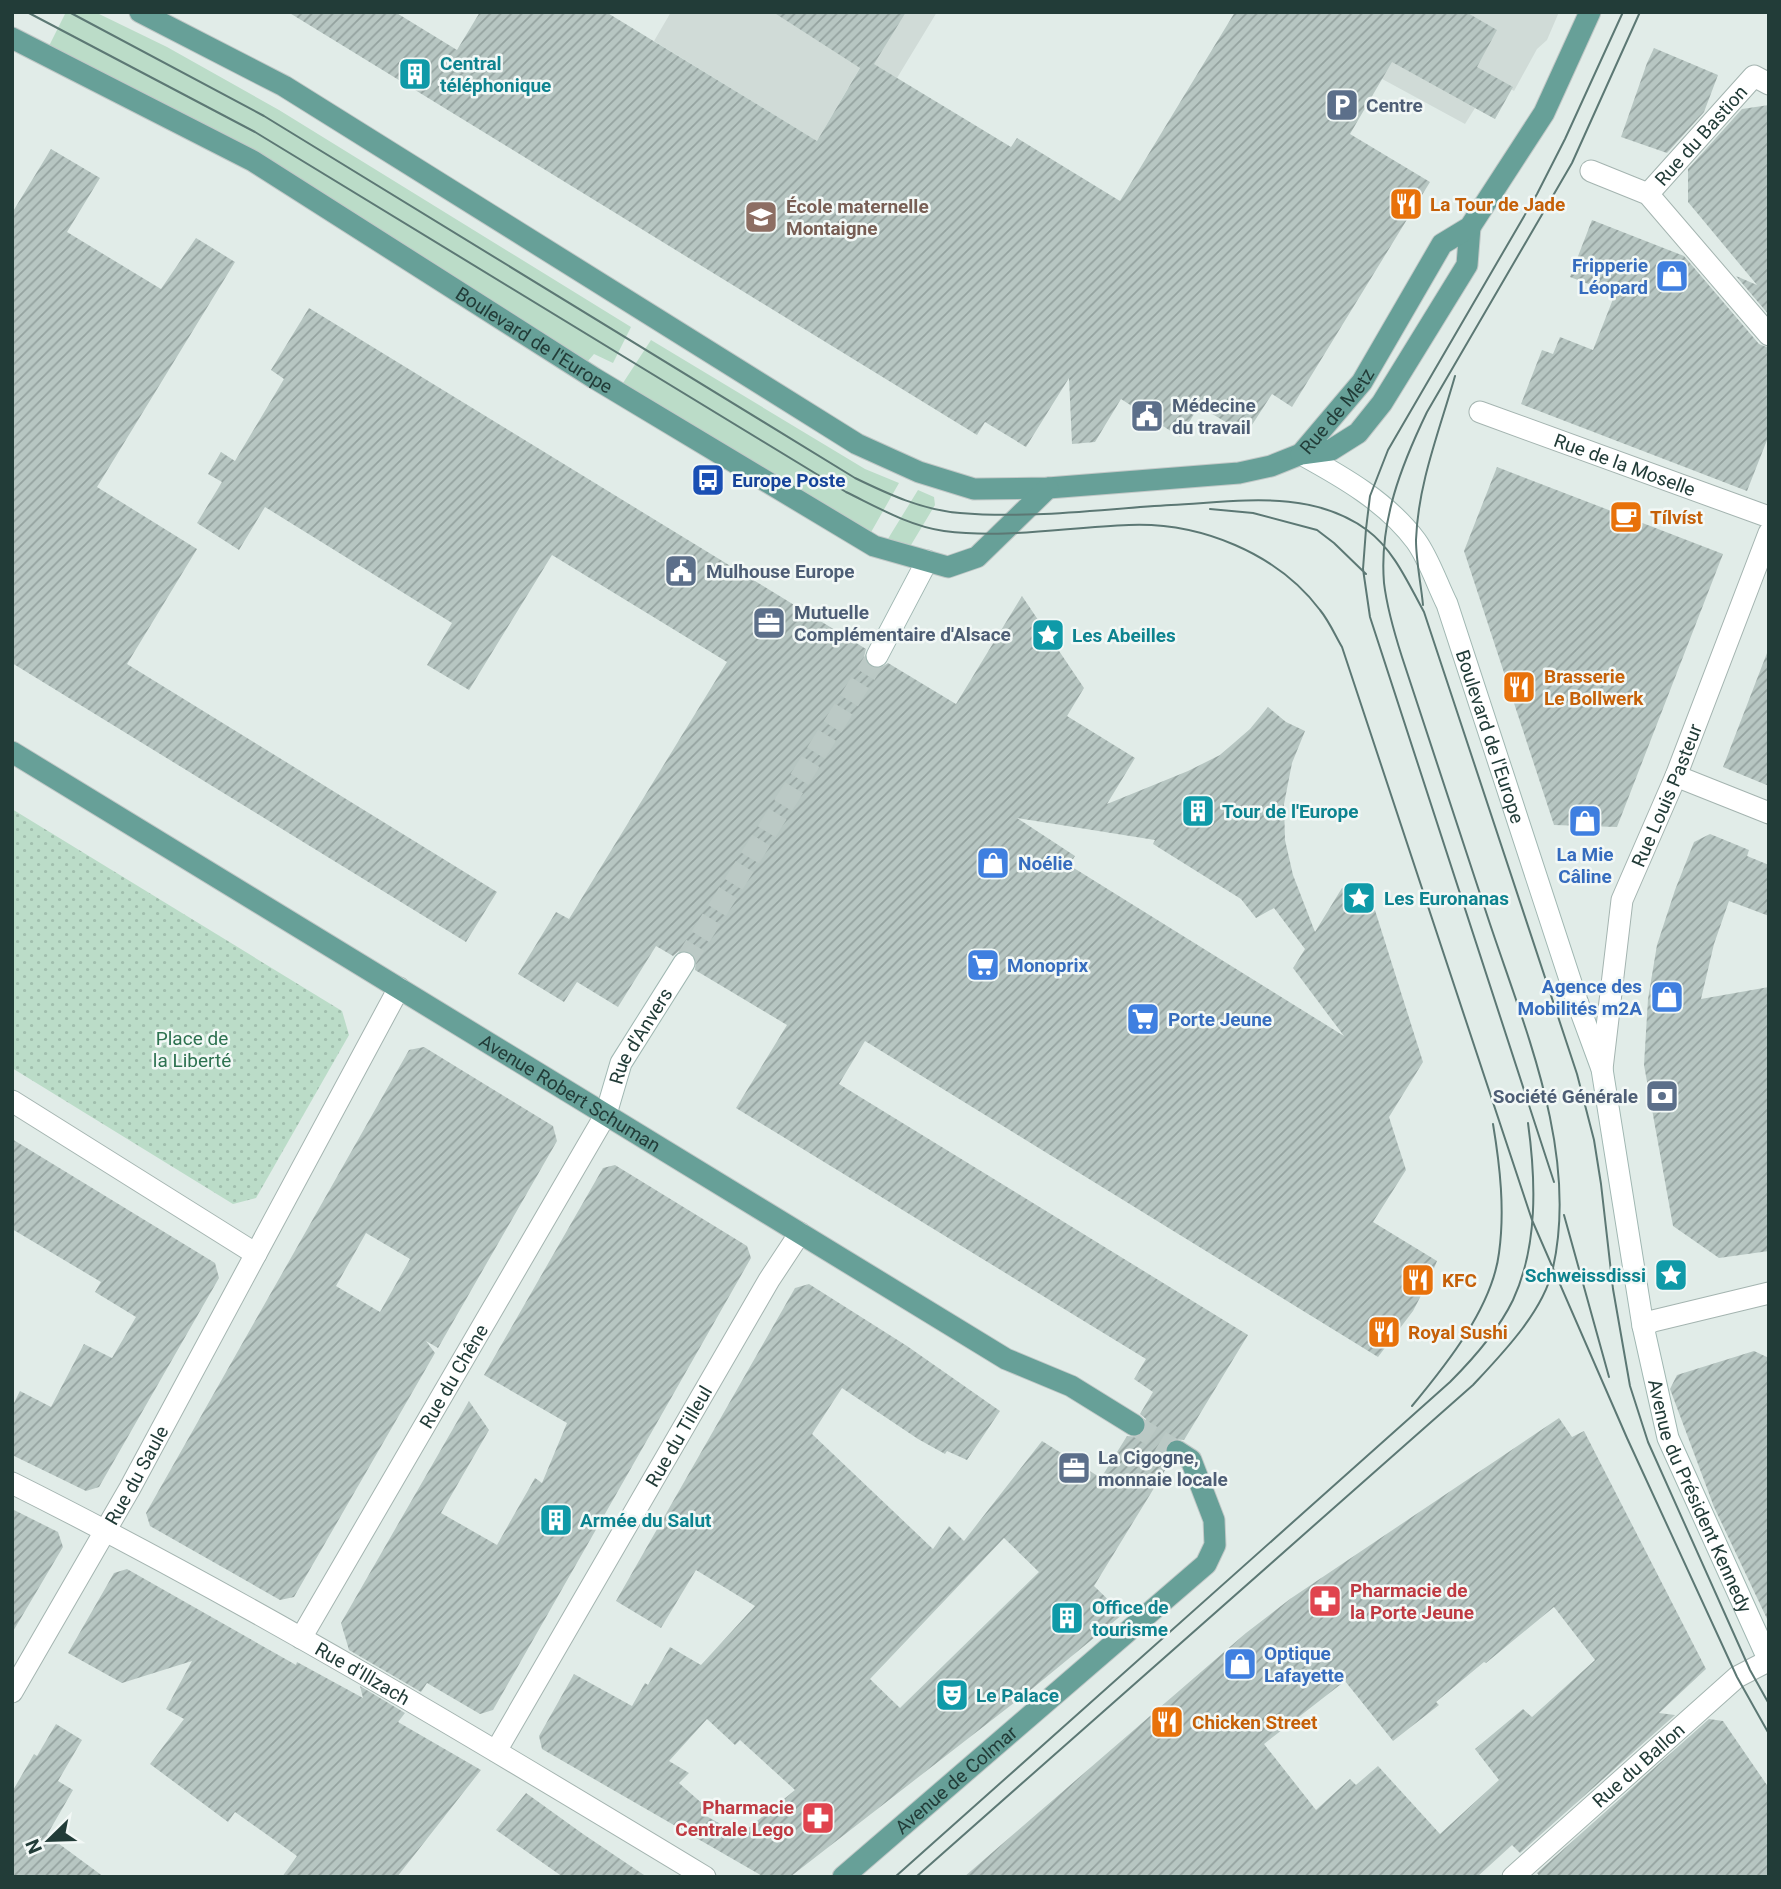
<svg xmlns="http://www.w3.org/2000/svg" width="1781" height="1889" viewBox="0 0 1781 1889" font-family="Roboto,sans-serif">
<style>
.built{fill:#d0dbd7}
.green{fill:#bbdcc8}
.park{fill:url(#park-dots)}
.building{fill:url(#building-hatch);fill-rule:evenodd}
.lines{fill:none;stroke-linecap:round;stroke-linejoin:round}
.secondary-tunnel{stroke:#bbc9c5;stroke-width:21;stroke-dasharray:21 10;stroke-linecap:butt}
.primary-tunnel{stroke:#bbc9c5;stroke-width:21;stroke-dasharray:21 10;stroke-linecap:butt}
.street-casing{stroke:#a4b4b0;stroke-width:23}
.secondary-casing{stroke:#a0b7b2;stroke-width:23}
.primary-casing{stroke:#c1c8c7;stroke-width:23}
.street{stroke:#fff;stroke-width:21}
.secondary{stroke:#fff;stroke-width:21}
.primary{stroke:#67a098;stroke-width:21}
.tram{stroke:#5c7874;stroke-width:2}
.labels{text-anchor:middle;stroke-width:5;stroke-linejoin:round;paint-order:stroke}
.culture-label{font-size:19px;font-weight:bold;fill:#0d838f;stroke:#f2f8f6;text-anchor:start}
.service-label{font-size:19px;font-weight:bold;fill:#4e5e75;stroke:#f2f8f6;text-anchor:start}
.street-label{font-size:19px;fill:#223c38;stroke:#f2f8f6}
.food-label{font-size:19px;font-weight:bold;fill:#c56008;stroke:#f2f8f6;text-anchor:start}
.education-label{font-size:19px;font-weight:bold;fill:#785e54;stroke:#f2f8f6;text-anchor:start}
.shop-label{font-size:19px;font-weight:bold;fill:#366cbe;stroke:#f2f8f6;text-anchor:start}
.transit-label{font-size:19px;font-weight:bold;fill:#164399;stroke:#f2f8f6;text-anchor:start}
.park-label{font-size:19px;fill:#2d7250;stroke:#f2f8f6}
.health-label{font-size:19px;font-weight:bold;fill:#be3a42;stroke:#f2f8f6;text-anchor:start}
</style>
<defs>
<pattern id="park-dots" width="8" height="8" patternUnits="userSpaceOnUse" patternTransform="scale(1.75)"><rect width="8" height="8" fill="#bbdcc8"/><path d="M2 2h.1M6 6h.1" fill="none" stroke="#a0bead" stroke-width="1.8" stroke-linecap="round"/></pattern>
<pattern id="building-hatch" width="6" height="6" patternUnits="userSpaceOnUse" patternTransform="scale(1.75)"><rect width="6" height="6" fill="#b7c6c2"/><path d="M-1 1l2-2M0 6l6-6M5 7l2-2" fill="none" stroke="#94a29f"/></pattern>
</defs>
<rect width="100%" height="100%" fill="#e1ece8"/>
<!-- built -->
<path class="built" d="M671 12H937L897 78 865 59 817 141 654 41Z
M1259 12H1559L1547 40 1537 49 1514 91 1511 89 1495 119 1475 108 1465 124Z"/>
<!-- green -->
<path class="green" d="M66 12H95L167 47 279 110 631 327 613 363 594 354 588 361 278 170 48 48Z
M651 340 865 469 899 483 870 534 623 383Z
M918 490 934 497 935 505 905 555 886 542Z"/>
<!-- park -->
<path class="park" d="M12 809 342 1011 349 1035 256 1198 233 1204 12 1068Z"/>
<!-- building -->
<path class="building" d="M288 12H395L457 50 480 12H606L817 141 860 68 773 12H906L874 64 1011 147 1017 138 1120 201 1235 12H1466L1497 30 1477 67 1513 87 1495 119 1392 62 1350 134 1430 182 1292 407 1272 394 1250 428 1239 430 1199 406 1180 437 1121 399 1095 442 1072 444 1069 378 1026 447 985 422 977 435Z
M1654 48 1718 75 1704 112 1667 153 1621 137 1647 63Z
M1769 105V315L1736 276 1757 285 1688 202V169L1742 109Z
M51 149 100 178 67 232 161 289 196 238 235 262 97 487 197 549 127 664 497 892 466 942 12 663V213Z
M1592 220 1684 256 1759 344 1769 348V435L1747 491 1521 404 1542 350 1553 354 1560 337 1593 350 1615 294 1570 277Z
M309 308 866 649 864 657 870 667 878 669 888 663 956 704 1022 596 1084 688 1067 716 1135 758 1107 804 1188 771 1220 755 1250 729 1268 707 1286 722 1305 731 1292 763 1284 804 1285 840 1293 875 1315 932 1342 888 1374 907 1423 1062 1389 1117 1406 1170 1373 1222 1437 1261 1429 1280 1413 1311 1378 1357 865 1041 839 1084 1248 1335 1184 1440 1172 1439 1166 1445 1165 1456 1170 1462 1094 1586 1123 1614 1033 1688 790 1877H764L542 1749 539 1736 574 1674 632 1706 645 1683 648 1685 670 1647 701 1665 755 1606 696 1570 661 1628 616 1601 795 1288 809 1284 907 1346 1000 1411 967 1460 947 1451 945 1454 918 1439 842 1388 812 1434 933 1549 949 1526 964 1541 1042 1441 1101 1478 1127 1436 1140 1437 1145 1431 1146 1419 1140 1414 1153 1392 1134 1379 1146 1359 736 1108 787 1025 695 970 696 958 690 952 679 951 673 956 656 946 618 1007 577 982 564 1002 518 974 556 912 569 919 727 662 552 555 469 690 427 665 452 623 265 507 239 550 197 523 222 482 208 474 221 452 235 461 284 379 271 370ZM1017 818 1155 840 1153 844 1241 899 1256 918 1274 908 1305 949 1293 968 1344 1036 1069 865 1075 856ZM1004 1538 1039 1572 900 1708 870 1679ZM707 1719 735 1745 740 1740 795 1790 740 1835 701 1813 705 1806 679 1783 689 1773 669 1761Z
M1497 467 1723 554 1617 827 1554 825 1464 551Z
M1767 653H1769V786L1723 767Z
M1710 834 1749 850 1747 856 1769 865V916L1729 901 1714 944 1701 999 1769 987V1251L1719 1258 1673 1226 1644 1065 1648 999 1657 945 1675 890 1694 842Z
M424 1047 553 1126 557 1141 438 1348 426 1341 435 1353 294 1597 280 1600 150 1526 146 1513 409 1050ZM366 1233 410 1259 380 1312 336 1286Z
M12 1139 215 1263 219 1278 99 1487 86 1491 12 1455V1407L20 1391 51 1407 84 1344 112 1358 136 1317 95 1292 101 1282 12 1229Z
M615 1165 747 1246 751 1258 493 1710 480 1714 427 1683 421 1692 349 1650 341 1623 469 1401 489 1430 441 1513 497 1545 535 1478 542 1483 567 1423 484 1375 603 1168Z
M1754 1351 1769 1358V1623L1714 1507 1670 1389 1677 1375Z
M1559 1418 1572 1437 1584 1431 1706 1669 1659 1713 1675 1715 1520 1853 1512 1845 1477 1877H964L1246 1633 1290 1599ZM1554 1607 1595 1660 1532 1717 1523 1709 1475 1749 1499 1780 1440 1834 1378 1766 1356 1785 1350 1779 1316 1810 1264 1744 1345 1681 1393 1741 1439 1705 1436 1702 1484 1662 1486 1663Z
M12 1509 58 1532 63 1547 12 1633Z
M127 1569 296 1665 297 1662 363 1698 360 1686 405 1713 398 1722 481 1770 397 1877H282L297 1856 235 1812 228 1822 150 1764 184 1719 166 1709 192 1661 122 1683 68 1653 114 1573Z
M1709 1719 1723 1721 1769 1788V1877H1540L1537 1873Z
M56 1724 82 1740 58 1781 73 1790 47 1835 104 1877H12V1792L34 1754 37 1756Z
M526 1793 583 1834 647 1877H563L496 1830Z"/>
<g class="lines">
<!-- secondary-tunnel -->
<path class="secondary-tunnel" d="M684 963 877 656"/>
<!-- primary-tunnel -->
<path class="primary-tunnel" d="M1134 1425 1177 1451"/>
<defs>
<g id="street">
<path d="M1591 171 1648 194 1769 335"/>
<path id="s1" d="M1648 194 1754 76 1769 84"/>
<path id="s2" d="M1480 412 1769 517"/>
<path d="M1676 776 1769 813"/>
<path id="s3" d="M1602 1069 1622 900 1676 776 1769 533"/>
<path d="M12 1101 256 1254"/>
<path d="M1643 1326 1653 1321 1769 1293"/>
<path id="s4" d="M12 1483C250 1602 477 1739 705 1877"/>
<path id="s5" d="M301 1638 606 1114"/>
<path id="s6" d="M12 1692 130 1488 399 988"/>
<path id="s7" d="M496 1751 769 1280 800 1233"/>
<path id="s8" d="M1513 1877 1737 1677 1768 1661"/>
</g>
<g id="secondary">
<path id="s9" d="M1301 454C1343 477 1387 502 1416 541 1429 559 1437 584 1447 604L1577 1001 1602 1069 1643 1326 1668 1438 1769 1661"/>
<path d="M877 656 927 561"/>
<path id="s10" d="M606 1114 621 1063 684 963"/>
</g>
<g id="primary">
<path d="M140 12 284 86 857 444 919 472 974 489 1048 488 1239 473 1271 466 1301 454 1331 450 1358 433 1382 403 1467 265 1470 227"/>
<path id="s11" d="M12 38 253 161 594 378 874 546 948 567 977 557 1048 488"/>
<path id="s12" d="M1301 454 1362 382 1442 244 1470 227 1544 113 1590 12"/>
<path id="s13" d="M12 752 1006 1359 1071 1386 1134 1425"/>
<path id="s14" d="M843 1877 1206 1564 1215 1545 1214 1520 1191 1460 1177 1451"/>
</g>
</defs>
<!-- street casing -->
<use href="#street" class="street-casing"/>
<!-- secondary casing -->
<use href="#secondary" class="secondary-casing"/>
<!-- primary casing -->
<use href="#primary" class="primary-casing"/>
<!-- street -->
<use href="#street" class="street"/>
<!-- secondary -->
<use href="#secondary" class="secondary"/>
<!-- primary -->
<use href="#primary" class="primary"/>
<!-- tram -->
<path class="tram" d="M27 12 255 132 846 492C877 507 909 526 944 531 1006 539 1067 527 1129 525 1200 522 1277 553 1320 610 1329 621 1335 635 1342 647L1532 1220 1627 1438 1737 1677 1769 1734
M69 12 264 116 855 478C888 494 922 510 960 513 1030 519 1101 509 1171 505 1237 502 1310 488 1367 530 1394 550 1408 583 1424 612L1577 1074 1594 1140 1601 1184 1613 1289 1630 1386 1648 1442 1750 1670 1769 1704
M1210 509 1253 513 1317 530 1334 543 1366 574
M1423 605C1421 584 1416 561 1416 540 1418 483 1440 429 1455 376
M1554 1182 1370 617 1363 569 1366 529 1370 496 1388 450 1537 194 1565 139 1623 12
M1564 1215 1609 1377
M1412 1406C1446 1365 1492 1308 1499 1253 1505 1210 1500 1166 1493 1124
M895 1877 1450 1382C1474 1358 1498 1331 1513 1300 1538 1246 1536 1181 1528 1123
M916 1877 1473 1385C1502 1354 1544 1311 1553 1268 1579 1152 1524 1027 1488 918 1459 831 1430 744 1402 657 1394 632 1387 608 1384 583 1379 522 1401 466 1427 412L1572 163 1640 12"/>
</g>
<!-- icons -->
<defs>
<symbol id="building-square" viewBox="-11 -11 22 22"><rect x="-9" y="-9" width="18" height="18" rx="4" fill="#0f9aa8" stroke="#f2f8f6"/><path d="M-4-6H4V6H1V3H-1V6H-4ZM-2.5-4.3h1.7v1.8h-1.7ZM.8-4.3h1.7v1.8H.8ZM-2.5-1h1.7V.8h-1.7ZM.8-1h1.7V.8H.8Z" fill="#fff"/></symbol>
<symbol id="parking-square" viewBox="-11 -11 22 22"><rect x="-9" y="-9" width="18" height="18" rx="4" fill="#5c6f8a" stroke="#f2f8f6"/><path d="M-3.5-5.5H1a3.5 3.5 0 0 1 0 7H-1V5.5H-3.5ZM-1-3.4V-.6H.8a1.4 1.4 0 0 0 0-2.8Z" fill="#fff"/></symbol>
<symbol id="restaurant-square" viewBox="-11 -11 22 22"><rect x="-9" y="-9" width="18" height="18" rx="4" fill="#e8710a" stroke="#f2f8f6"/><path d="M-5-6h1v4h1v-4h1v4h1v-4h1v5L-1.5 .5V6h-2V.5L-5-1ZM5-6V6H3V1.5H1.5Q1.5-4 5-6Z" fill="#fff"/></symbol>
<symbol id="school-square" viewBox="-11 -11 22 22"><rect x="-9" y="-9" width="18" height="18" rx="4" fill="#8d6e63" stroke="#f2f8f6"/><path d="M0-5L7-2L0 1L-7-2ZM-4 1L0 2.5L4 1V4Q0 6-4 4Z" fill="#fff"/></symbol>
<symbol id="shop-square" viewBox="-11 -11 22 22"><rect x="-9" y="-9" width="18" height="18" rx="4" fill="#3f7fe0" stroke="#f2f8f6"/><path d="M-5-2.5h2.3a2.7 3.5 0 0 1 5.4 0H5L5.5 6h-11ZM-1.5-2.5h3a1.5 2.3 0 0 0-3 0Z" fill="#fff"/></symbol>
<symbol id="civic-square" viewBox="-11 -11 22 22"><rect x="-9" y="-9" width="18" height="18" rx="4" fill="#5c6f8a" stroke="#f2f8f6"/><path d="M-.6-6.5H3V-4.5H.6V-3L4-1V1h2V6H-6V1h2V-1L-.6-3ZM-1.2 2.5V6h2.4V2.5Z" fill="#fff"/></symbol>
<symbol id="bus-square" viewBox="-11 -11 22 22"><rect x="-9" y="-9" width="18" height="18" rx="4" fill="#1a4fb4" stroke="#f2f8f6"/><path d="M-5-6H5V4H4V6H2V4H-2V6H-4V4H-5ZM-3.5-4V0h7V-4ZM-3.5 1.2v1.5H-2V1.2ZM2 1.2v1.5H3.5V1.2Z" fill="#fff"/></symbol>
<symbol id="cafe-square" viewBox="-11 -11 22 22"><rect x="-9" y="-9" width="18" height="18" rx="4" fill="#e8710a" stroke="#f2f8f6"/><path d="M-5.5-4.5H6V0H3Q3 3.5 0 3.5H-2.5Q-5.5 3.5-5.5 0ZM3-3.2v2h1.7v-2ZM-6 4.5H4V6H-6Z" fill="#fff"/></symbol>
<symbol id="office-square" viewBox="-11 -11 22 22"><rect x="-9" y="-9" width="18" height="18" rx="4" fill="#5c6f8a" stroke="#f2f8f6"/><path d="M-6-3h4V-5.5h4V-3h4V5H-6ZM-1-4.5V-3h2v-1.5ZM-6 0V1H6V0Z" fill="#fff"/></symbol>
<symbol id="sight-square" viewBox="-11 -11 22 22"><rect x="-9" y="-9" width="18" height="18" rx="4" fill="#0f9aa8" stroke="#f2f8f6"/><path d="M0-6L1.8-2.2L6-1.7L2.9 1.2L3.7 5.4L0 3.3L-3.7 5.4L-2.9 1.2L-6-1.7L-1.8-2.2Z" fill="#fff"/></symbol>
<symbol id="supermarket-square" viewBox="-11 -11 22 22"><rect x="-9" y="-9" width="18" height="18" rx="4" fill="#3f7fe0" stroke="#f2f8f6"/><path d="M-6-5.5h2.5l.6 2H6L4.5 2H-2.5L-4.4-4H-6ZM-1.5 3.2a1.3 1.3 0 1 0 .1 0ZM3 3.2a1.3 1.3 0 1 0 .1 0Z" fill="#fff"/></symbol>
<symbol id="bank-square" viewBox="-11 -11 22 22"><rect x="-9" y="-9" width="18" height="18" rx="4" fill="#5c6f8a" stroke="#f2f8f6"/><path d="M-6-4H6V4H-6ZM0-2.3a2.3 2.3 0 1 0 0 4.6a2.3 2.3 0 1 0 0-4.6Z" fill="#fff"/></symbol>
<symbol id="pharmacy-square" viewBox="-11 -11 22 22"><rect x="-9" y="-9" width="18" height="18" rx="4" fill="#e0444e" stroke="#f2f8f6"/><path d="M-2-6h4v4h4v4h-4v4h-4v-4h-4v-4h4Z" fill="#fff"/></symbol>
<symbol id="theatre-square" viewBox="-11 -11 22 22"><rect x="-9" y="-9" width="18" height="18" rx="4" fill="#0f9aa8" stroke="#f2f8f6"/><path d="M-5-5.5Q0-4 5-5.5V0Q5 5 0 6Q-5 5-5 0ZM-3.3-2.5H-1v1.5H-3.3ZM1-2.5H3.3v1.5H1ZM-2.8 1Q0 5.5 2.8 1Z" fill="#fff"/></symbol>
</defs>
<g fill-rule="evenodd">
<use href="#building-square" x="396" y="55" width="38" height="38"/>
<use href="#parking-square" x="1323" y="86" width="38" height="38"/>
<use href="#restaurant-square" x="1387" y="185" width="38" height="38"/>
<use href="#school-square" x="742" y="198" width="38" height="38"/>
<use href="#shop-square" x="1653" y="257" width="38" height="38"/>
<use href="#civic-square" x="1128" y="397" width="38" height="38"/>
<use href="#bus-square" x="689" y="461" width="38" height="38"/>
<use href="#cafe-square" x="1607" y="498" width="38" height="38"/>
<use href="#civic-square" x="662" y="552" width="38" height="38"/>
<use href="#office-square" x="750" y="604" width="38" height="38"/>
<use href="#sight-square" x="1029" y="616" width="38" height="38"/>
<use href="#restaurant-square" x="1500" y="668" width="38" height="38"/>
<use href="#building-square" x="1179" y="792" width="38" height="38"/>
<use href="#shop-square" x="1566" y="802" width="38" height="38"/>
<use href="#shop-square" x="974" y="844" width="38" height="38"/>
<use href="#sight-square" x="1340" y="879" width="38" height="38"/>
<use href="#supermarket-square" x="964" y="946" width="38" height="38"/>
<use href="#shop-square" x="1648" y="978" width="38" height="38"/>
<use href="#supermarket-square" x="1124" y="1000" width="38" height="38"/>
<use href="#bank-square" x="1643" y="1077" width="38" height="38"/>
<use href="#sight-square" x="1652" y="1256" width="38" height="38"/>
<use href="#restaurant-square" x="1399" y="1261" width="38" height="38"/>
<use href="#restaurant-square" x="1365" y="1313" width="38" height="38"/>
<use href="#office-square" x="1055" y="1449" width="38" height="38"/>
<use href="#building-square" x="537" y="1501" width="38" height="38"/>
<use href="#pharmacy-square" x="1306" y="1582" width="38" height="38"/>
<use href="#building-square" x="1048" y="1599" width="38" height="38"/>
<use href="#shop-square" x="1221" y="1645" width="38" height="38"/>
<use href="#theatre-square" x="933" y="1676" width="38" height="38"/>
<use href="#restaurant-square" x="1148" y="1703" width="38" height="38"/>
<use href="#pharmacy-square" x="799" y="1799" width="38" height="38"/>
</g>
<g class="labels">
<!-- culture labels -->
<g class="culture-label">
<text x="440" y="70">Central<tspan x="440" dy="22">téléphonique</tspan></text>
<text x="1072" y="642">Les Abeilles</text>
<text x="1222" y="818">Tour de l'Europe</text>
<text x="1384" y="905">Les Euronanas</text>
<text x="1646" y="1282" text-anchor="end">Schweissdissi</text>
<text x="580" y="1527">Armée du Salut</text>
<text x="1092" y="1614">Office de<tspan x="1092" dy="22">tourisme</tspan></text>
<text x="976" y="1702">Le Palace</text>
</g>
<!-- service labels -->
<g class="service-label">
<text x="1366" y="112">Centre</text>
<text x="1172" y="412">Médecine<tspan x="1172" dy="22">du travail</tspan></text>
<text x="706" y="578">Mulhouse Europe</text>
<text x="794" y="619">Mutuelle<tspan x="794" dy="22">Complémentaire d'Alsace</tspan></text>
<text x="1638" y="1103" text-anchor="end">Société Générale</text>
<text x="1098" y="1464">La Cigogne,<tspan x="1098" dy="22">monnaie locale</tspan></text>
</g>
<!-- street labels -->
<g class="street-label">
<text dy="7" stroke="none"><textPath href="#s1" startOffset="79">Rue du Bastion</textPath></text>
<text dy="7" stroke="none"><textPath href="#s11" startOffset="604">Boulevard de l'Europe</textPath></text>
<text dy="7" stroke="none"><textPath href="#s12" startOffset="56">Rue de Metz</textPath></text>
<text dy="7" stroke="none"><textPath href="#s2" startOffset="154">Rue de la Moselle</textPath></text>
<text dy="7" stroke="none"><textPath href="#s9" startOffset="355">Boulevard de l'Europe</textPath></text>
<text dy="7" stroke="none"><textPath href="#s3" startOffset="284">Rue Louis Pasteur</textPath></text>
<text dy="7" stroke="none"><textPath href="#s10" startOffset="86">Rue d'Anvers</textPath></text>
<text dy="7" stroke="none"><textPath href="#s13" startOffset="654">Avenue Robert Schuman</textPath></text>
<text dy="7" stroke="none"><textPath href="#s5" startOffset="303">Rue du Chêne</textPath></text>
<text dy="7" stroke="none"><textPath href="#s7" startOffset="364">Rue du Tilleul</textPath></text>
<text dy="7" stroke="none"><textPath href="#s6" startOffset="250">Rue du Saule</textPath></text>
<text dy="7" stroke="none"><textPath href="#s9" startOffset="1146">Avenue du Président Kennedy</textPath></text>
<text dy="7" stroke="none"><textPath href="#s4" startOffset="399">Rue d'Illzach</textPath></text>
<text dy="7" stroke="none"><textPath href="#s8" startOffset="168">Rue du Ballon</textPath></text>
<text dy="7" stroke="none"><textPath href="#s14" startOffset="149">Avenue de Colmar</textPath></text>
</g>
<!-- food labels -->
<g class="food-label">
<text x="1430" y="211">La Tour de Jade</text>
<text x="1650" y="524">Tílvíst</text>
<text x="1544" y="683">Brasserie<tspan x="1544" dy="22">Le Bollwerk</tspan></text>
<text x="1442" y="1287">KFC</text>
<text x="1408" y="1339">Royal Sushi</text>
<text x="1192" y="1729">Chicken Street</text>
</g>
<!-- education labels -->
<g class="education-label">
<text x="786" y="213">École maternelle<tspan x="786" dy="22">Montaigne</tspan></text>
</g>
<!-- shop labels -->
<g class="shop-label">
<text x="1648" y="272" text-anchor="end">Fripperie<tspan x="1648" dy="22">Léopard</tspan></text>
<text x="1585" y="861" text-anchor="middle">La Mie<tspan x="1585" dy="22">Câline</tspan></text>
<text x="1018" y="870">Noélie</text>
<text x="1007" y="972">Monoprix</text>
<text x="1642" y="993" text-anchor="end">Agence des<tspan x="1642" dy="22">Mobilités m2A</tspan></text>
<text x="1168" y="1026">Porte Jeune</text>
<text x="1264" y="1660">Optique<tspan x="1264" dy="22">Lafayette</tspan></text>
</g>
<!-- transit labels -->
<g class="transit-label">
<text x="732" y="487">Europe Poste</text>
</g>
<!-- park labels -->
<g class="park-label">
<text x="192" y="1045">Place de<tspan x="192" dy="22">la Liberté</tspan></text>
</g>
<!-- health labels -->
<g class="health-label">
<text x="1350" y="1597">Pharmacie de<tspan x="1350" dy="22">la Porte Jeune</tspan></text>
<text x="794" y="1814" text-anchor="end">Pharmacie<tspan x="794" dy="22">Centrale Lego</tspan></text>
</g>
</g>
<!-- border -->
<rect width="1781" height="1889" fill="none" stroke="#223c38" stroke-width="28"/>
<!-- north arrow -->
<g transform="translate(49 1840) rotate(247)" stroke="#f2f8f6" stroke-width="5" paint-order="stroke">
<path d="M0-5L12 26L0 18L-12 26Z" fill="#223c38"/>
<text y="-10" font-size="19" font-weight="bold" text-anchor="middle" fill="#223c38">N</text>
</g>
</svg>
